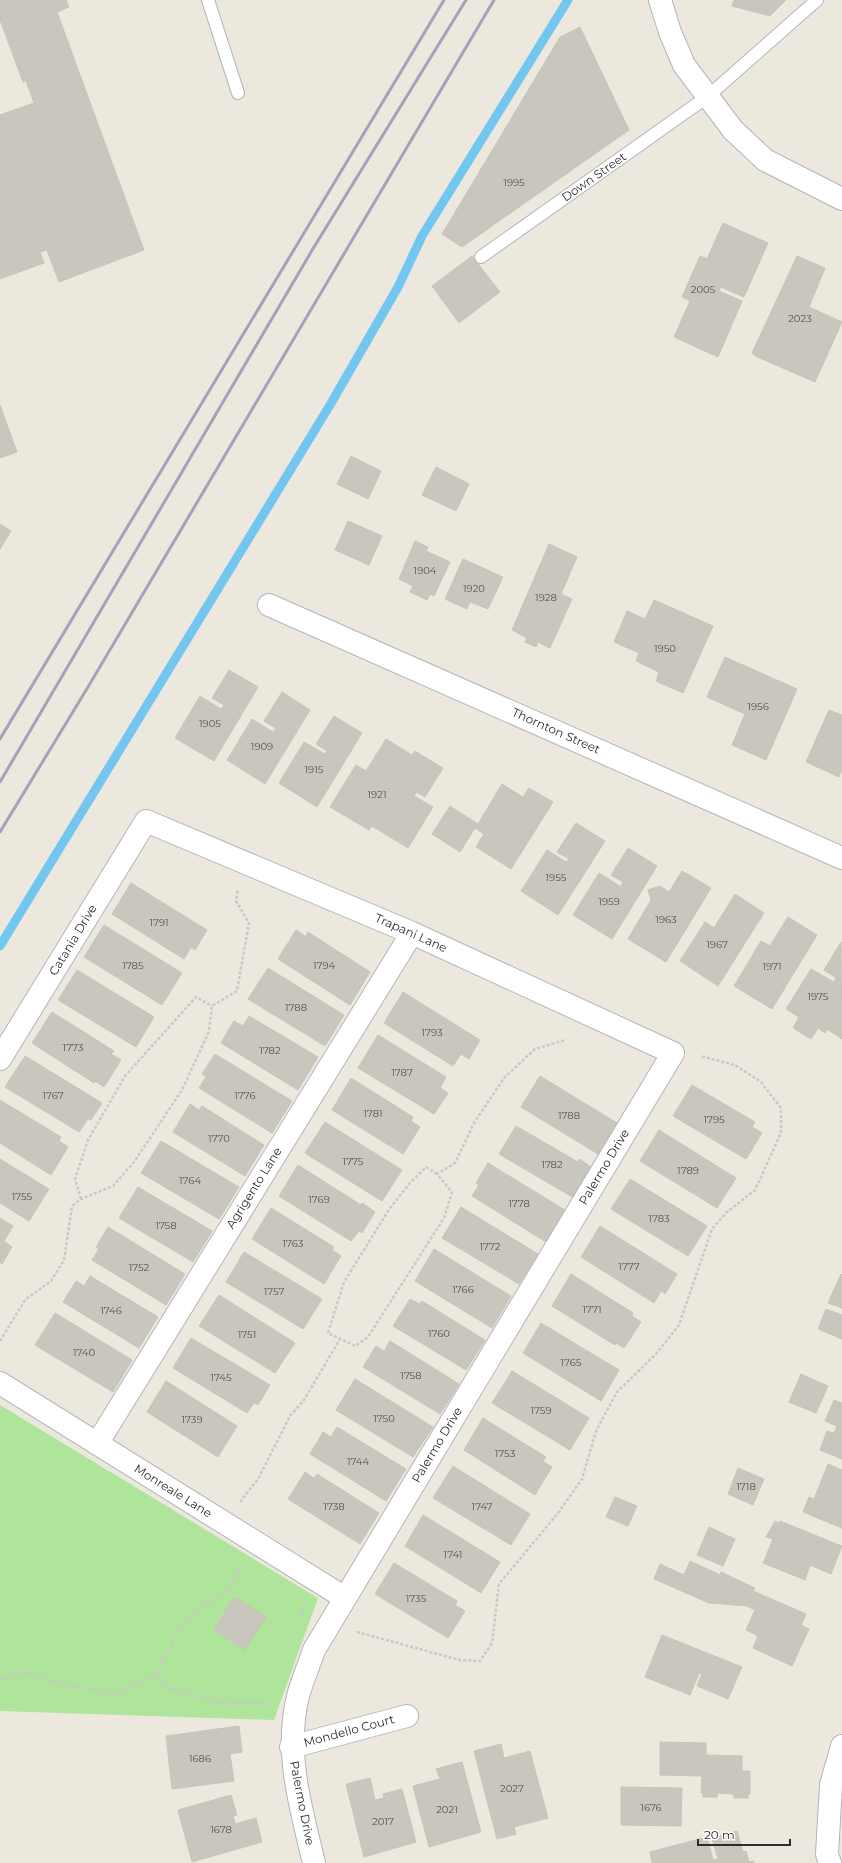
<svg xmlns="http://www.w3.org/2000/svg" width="842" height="1863" viewBox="0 0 842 1863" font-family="Montserrat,sans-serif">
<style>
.green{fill:#afe49b}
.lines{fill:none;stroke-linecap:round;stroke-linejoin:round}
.stream{stroke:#72c6ef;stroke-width:9}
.building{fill:#c9c6bd;stroke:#c9c4b8}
.lane-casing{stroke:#b2b4bf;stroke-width:14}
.street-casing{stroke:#b2b4bf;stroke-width:24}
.path{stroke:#c8c8c8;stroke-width:2.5;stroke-dasharray:3 2;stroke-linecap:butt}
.lane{stroke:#fff;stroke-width:12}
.street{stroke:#fff;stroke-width:22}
.rail{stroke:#a1a3b6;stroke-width:3}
.labels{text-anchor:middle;stroke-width:3.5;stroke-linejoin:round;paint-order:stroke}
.number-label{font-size:10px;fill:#535250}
.street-label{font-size:12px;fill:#2c2c2c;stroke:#fff}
</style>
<rect width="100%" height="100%" fill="#ede8de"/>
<!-- green -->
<path class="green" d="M0 1405 318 1598 274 1720 0 1711Z"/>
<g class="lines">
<!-- stream -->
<path class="stream" d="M0 946 330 405 398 287 422 236 568 0"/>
</g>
<!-- building -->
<path class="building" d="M0 0H66L69 7 57 12 144 250 59 282 47 250 40 252 44 263 0 279V115L34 103 26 81 23 82 0 20Z
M734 0H786L770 16 732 6Z
M580 27 629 130 462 247 442 234 560 37Z
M723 223 768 243 744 297 721 287 719 291 742 301 718 357 674 337 690 301 682 297 700 256 707 259Z
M472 256 500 292 459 323 432 286Z
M797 256 825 268 809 307 842 322 815 382 755 356 752 353Z
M0 405 17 452 0 458Z
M351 456 381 471 368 499 337 484Z
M436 467 469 484 456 511 422 495Z
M348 521 382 536 369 565 335 550Z
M0 524 11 531 0 549Z
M415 541 428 547 426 551 450 562 434 596 430 594 427 600 410 592 413 586 399 579Z
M549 544 577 557 561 594 572 599 550 648 538 642 536 647 525 642 527 638 512 630Z
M463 559 503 577 488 609 470 602 467 609 445 599Z
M654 600 713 626 683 693 656 681 659 672 636 661 639 653 614 642 627 611 645 619Z
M725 657 797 689 766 760 732 745 745 714 707 697Z
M229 670 258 687 214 761 175 738 200 696 221 709 224 705 212 698Z
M282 692 310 710 265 784 227 760 252 719 273 732 276 728 264 721Z
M829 710 842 715V769L839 777 806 762Z
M334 716 362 733 317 807 279 783 304 742 325 754 327 751 316 744Z
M386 739 412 755 415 751 443 768 425 797 416 792 414 796 433 807 408 848 372 826 369 830 330 807 356 765 366 771Z
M502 784 523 797 529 788 553 802 511 869 476 847 484 834 475 828 460 852 432 834 450 806 478 824Z
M576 823 605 841 558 915 521 891 547 850 566 862 569 859 557 852Z
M628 848 657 866 612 939 573 915 599 873 621 887 623 882 611 875Z
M682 871 711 888 666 962 628 939 651 900 648 890 660 886 669 892Z
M131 883 207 930 195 950 191 947 184 959 112 914Z
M735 894 764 913 718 986 680 961 705 922 714 928Z
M788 917 817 935 772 1009 734 986 761 941 770 946Z
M104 925 182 973 162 1005 84 957Z
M296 930 306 937 308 932 370 972 350 1005 278 959Z
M841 942 842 1039 827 1029 825 1033 818 1028 811 1039 793 1028 799 1017 786 1009 811 969 834 982 836 978 824 970Z
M268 968 344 1015 325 1046 248 999Z
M77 970 154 1017 136 1047 58 1000Z
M403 992 480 1040 469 1059 461 1054 453 1066 384 1023Z
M52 1012 114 1051 111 1054 121 1060 104 1087 95 1081 94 1083 32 1043Z
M249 1016 318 1057 298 1090 221 1043 234 1021 243 1026Z
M378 1035 446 1077 440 1088 448 1093 434 1114 358 1068Z
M215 1054 292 1101 272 1133 199 1088 206 1077 202 1074Z
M25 1056 102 1103 91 1120 88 1119 79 1132 5 1087Z
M540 1076 617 1123 598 1154 521 1107Z
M351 1078 413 1117 411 1121 420 1127 403 1154 332 1110Z
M692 1085 755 1122 752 1127 762 1133 746 1159 673 1116Z
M0 1100 61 1137 59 1141 68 1147 51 1175 0 1143Z
M190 1104 199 1110 202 1106 264 1145 245 1176 173 1132Z
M325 1122 402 1170 382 1201 305 1153Z
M516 1126 578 1162 579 1159 591 1167 574 1198 499 1154Z
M659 1130 736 1178 717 1208 640 1161Z
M161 1141 239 1187 219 1219 141 1173Z
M0 1159 49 1189 29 1221 0 1203Z
M488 1163 565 1210 546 1242 472 1196 479 1185 476 1183Z
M298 1165 361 1205 362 1203 375 1212 362 1233 359 1231 351 1241 279 1196Z
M630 1179 707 1226 688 1256 611 1209Z
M138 1187 212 1231 193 1262 119 1218Z
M461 1207 538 1254 519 1284 442 1238Z
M271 1208 334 1247 332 1250 341 1256 324 1284 252 1239Z
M0 1218 13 1226 4 1241 12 1247 2 1264 0 1262Z
M600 1226 677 1274 665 1294 661 1291 654 1303 581 1257Z
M108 1227 185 1274 166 1305 92 1260 99 1249 96 1247Z
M434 1249 511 1296 492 1328 415 1281Z
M244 1252 322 1299 303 1329 226 1282Z
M571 1274 633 1313 632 1316 641 1322 624 1348 616 1343 615 1345 552 1306Z
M841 1274 842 1275V1308L828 1303Z
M90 1276 158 1317 139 1348 63 1302 76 1281 84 1286Z
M219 1295 295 1343 275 1373 199 1326Z
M410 1299 420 1304 422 1301 485 1340 466 1370 393 1326Z
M826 1309 842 1315V1339L818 1329Z
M55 1313 132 1360 113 1392 35 1345Z
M541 1323 619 1370 601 1401 523 1353Z
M191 1338 270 1385 258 1405 254 1403 247 1413 173 1368Z
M390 1341 459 1384 440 1414 363 1367 376 1346 384 1351Z
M512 1371 589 1418 570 1450 492 1403Z
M801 1374 828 1386 816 1413 789 1402Z
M355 1379 433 1427 413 1457 336 1410Z
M166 1381 237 1426 218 1457 147 1412Z
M834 1400 842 1403V1459L820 1450 827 1431 834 1433 837 1426 825 1421Z
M483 1418 546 1457 543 1461 552 1467 535 1495 464 1450Z
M337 1427 406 1469 386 1501 310 1454 323 1432 331 1437Z
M828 1464 842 1470V1528L803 1512 809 1497 814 1499Z
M453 1466 530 1514 511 1545 433 1498Z
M738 1468 764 1479 753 1505 728 1494Z
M305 1472 314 1478 317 1474 379 1513 360 1544 288 1499Z
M615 1497 637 1506 628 1526 606 1517Z
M423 1515 500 1562 481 1593 405 1546Z
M775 1521 779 1523 780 1521 842 1546 831 1574 810 1565 805 1580 763 1563 773 1539 766 1537Z
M709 1527 735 1539 723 1566 697 1555Z
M690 1561 720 1575 721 1572 755 1588 753 1591 806 1614 801 1625 809 1629 792 1666 753 1648 758 1636 746 1630 755 1610 747 1606 709 1603 654 1579 660 1564 684 1575Z
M394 1563 457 1601 455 1605 465 1611 448 1638 375 1594Z
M234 1597 266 1617 245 1650 214 1630Z
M662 1635 742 1667 728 1699 697 1686 702 1674 699 1673 690 1695 645 1677Z
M239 1726 242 1752 230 1754 234 1781 172 1789 166 1736Z
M660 1742 706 1743V1755L742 1756V1771H750V1794H748V1798H734V1794L718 1793 717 1797H703V1793H701L702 1776 660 1775Z
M501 1744 504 1758 530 1751 548 1818 514 1827 516 1834 497 1839 474 1751Z
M462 1762 481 1832 429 1847 413 1786 440 1779 436 1769Z
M370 1778 375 1800 384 1798 383 1794 402 1789 416 1842 364 1857 346 1784Z
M621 1787 682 1788 681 1826 621 1825Z
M231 1795 237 1815 233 1816 235 1824 256 1818 262 1842 192 1862 178 1810Z
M737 1831 743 1852 746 1851 749 1862 754 1861V1863H652L650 1852 707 1837 713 1860 718 1859 712 1838Z"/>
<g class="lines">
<defs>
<path id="lane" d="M208 0 238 93
M481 257 707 97 817 0"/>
<path id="street" d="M660 0 670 32 684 65 733 130 765 160 842 199
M269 605 842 858
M0 1059 146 821 412 933 673 1053 314 1650C309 1665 302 1681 298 1696 284 1753 301 1808 314 1863
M0 1383 345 1598
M97 1444 412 933
M291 1747 407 1716
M830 1863 827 1854 831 1785 842 1746"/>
</defs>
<!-- lane casing -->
<use href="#lane" class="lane-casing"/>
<!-- street casing -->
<use href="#street" class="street-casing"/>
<!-- path -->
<path class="path" d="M437 1174 426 1167 410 1183 390 1208 344 1282 328 1333 355 1346 368 1337 444 1218 452 1192 437 1174 455 1163 474 1123 504 1078 535 1049 565 1040
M81 1199 75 1179 88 1140 125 1076 196 997 212 1006
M0 1341 25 1300 51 1281 64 1260 72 1206 81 1199 113 1186 134 1162 182 1090 209 1031 212 1006 237 991 249 923 236 901 238 889
M240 1502 258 1479 290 1416 304 1400 340 1339
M301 1616 304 1605
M357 1632 460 1660 480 1661 492 1643 499 1584 558 1513 582 1479 596 1431 617 1392 656 1354 679 1325 712 1229 727 1212 755 1190 781 1133V1108L761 1082 735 1065 700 1056
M157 1673 178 1632 198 1606 225 1595 241 1566
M0 1679 22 1672 61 1684 116 1694 157 1673 167 1687 221 1703 258 1702 270 1705"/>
<!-- lane -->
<use href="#lane" class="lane"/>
<!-- street -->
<use href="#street" class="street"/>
<!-- rail -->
<path class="rail" d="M0 739 444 0
M0 782 314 247 466 0
M0 832 88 687 494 0"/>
</g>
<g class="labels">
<!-- number labels -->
<g class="number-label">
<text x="514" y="186">1995</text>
<text x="703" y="293">2005</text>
<text x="800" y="322">2023</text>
<text x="425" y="574">1904</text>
<text x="474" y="592">1920</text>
<text x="546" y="601">1928</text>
<text x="665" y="652">1950</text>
<text x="758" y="710">1956</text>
<text x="210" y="727">1905</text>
<text x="262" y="750">1909</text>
<text x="314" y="773">1915</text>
<text x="377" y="798">1921</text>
<text x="556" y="881">1955</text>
<text x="609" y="905">1959</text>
<text x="666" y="923">1963</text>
<text x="159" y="926">1791</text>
<text x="717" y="948">1967</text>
<text x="133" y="969">1785</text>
<text x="324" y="969">1794</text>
<text x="772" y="970">1971</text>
<text x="818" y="1000">1975</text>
<text x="296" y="1011">1788</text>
<text x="432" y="1036">1793</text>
<text x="73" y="1051">1773</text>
<text x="270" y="1054">1782</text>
<text x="402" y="1076">1787</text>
<text x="53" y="1099">1767</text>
<text x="245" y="1099">1776</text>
<text x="373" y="1117">1781</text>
<text x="569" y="1119">1788</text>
<text x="714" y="1123">1795</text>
<text x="219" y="1142">1770</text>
<text x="353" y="1165">1775</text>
<text x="552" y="1168">1782</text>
<text x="688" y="1174">1789</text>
<text x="190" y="1184">1764</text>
<text x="22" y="1200">1755</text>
<text x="319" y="1203">1769</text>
<text x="519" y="1207">1778</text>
<text x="659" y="1222">1783</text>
<text x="166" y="1229">1758</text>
<text x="293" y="1247">1763</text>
<text x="490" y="1250">1772</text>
<text x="629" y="1270">1777</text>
<text x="139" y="1271">1752</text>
<text x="463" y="1293">1766</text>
<text x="274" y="1295">1757</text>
<text x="592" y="1313">1771</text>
<text x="111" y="1314">1746</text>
<text x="439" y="1337">1760</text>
<text x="247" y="1338">1751</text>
<text x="84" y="1356">1740</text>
<text x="571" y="1366">1765</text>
<text x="411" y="1379">1758</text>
<text x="221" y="1381">1745</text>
<text x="541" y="1414">1759</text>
<text x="384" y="1422">1750</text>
<text x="192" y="1423">1739</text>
<text x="505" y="1457">1753</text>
<text x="358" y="1465">1744</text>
<text x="746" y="1490">1718</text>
<text x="334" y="1510">1738</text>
<text x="482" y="1510">1747</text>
<text x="453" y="1558">1741</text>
<text x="416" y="1602">1735</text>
<text x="200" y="1762">1686</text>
<text x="512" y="1792">2027</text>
<text x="651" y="1811">1676</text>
<text x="447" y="1813">2021</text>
<text x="383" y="1825">2017</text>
<text x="221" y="1833">1678</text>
</g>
<!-- street labels -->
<g class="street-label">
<text transform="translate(594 177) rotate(-35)" y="4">Down Street</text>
<text transform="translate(556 731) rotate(24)" y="4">Thornton Street</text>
<text transform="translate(411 933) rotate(24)" y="4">Trapani Lane</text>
<text transform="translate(73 940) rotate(-59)" y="4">Catania Drive</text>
<text transform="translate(604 1167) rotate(-59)" y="4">Palermo Drive</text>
<text transform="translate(254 1188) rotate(-58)" y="4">Agrigento Lane</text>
<text transform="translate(437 1445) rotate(-59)" y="4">Palermo Drive</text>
<text transform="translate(173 1491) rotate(32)" y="4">Monreale Lane</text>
<text transform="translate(349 1731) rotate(-15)" y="4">Mondello Court</text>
<text transform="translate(302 1803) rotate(79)" y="4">Palermo Drive</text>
</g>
</g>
<!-- scale -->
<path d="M698 1839v6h92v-6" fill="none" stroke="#2c2c2c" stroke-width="2"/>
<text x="704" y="1839" font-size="12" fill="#2c2c2c" stroke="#ffffff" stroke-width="3" paint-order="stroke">20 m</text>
</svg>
